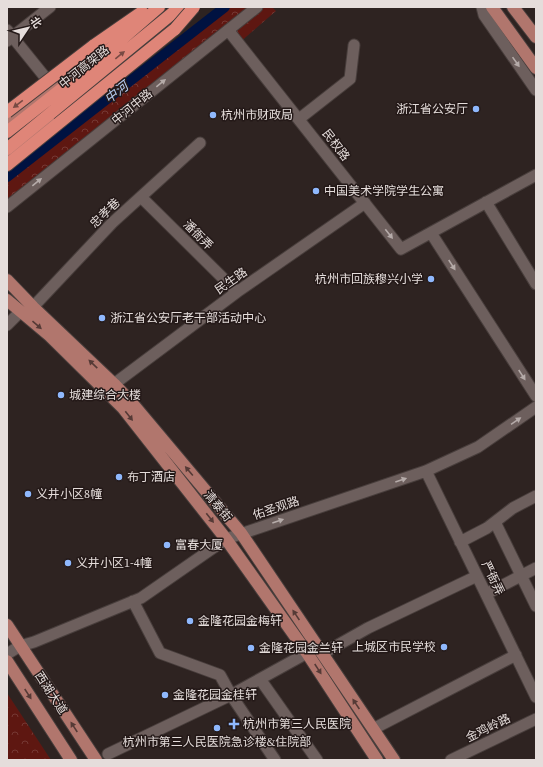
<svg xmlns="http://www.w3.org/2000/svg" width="543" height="767" viewBox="0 0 543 767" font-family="'Source Serif 4','Noto Sans SC',serif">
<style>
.park{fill:url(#park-crowns)}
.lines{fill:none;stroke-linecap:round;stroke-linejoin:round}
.canal{stroke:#001241;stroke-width:10}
.minor-casing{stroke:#483e3c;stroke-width:13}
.major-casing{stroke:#483e3c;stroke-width:14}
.highway-casing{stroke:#483e3c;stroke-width:14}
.minor{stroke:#6d5f5d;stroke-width:11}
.major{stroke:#b1766d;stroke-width:12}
.highway{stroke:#df8578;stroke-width:12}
.highway-bridge-casing{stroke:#483e3c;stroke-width:14;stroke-linecap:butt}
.highway-bridge{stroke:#df8578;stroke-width:12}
.oneway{fill:#784a43}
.oneway2{fill:#b5aba9}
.oneway3{fill:#553a36}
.poi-dot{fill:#8fb8fd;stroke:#241918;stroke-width:1.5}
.labels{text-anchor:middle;stroke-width:3;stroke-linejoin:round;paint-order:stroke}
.street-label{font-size:12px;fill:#e5dddb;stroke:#241918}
.poi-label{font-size:12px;fill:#e5dddb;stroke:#241918;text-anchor:start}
.water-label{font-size:13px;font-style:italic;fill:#b6cef4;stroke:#241918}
</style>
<defs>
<pattern id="park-crowns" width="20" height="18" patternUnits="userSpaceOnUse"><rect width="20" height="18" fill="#5e1711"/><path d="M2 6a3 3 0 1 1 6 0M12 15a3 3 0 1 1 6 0" fill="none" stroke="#753833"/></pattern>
</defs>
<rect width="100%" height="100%" fill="#2e2321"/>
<!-- park -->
<path class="park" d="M225 7H272L276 11 239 43 229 30 7 207V168Z
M7 693 51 760H7Z"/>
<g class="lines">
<!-- canal -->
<path class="canal" d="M7 177 225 7"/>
<defs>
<path id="minor" d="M482 7 484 15 536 90
M7 30 53 87
M228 30 401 249 536 175
M7 41 50 7
M299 119 350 79 354 45
M141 197 237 292
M486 202 536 284
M7 207 257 7
M431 233 536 396
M33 307 112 223 200 143
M7 325 21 311
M114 384 237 292 365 203
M426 471 536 697
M495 522 536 606
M460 542 487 528 513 508 536 496
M486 594 536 568
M133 601 160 653 220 675 231 695 275 760
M7 654 20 646 34 642 141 598 226 539 426 471 478 447 536 407
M322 654 368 628 477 576
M260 679 317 760
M373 729 516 655
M108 754 231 695 307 653
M451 760 536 719"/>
<path id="major" d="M492 7 536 68
M513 7 536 37
M7 124 111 41
M7 157 50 123
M7 280 33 307 114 384 132 403 241 533 394 760
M7 300 50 336 123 408 226 539 307 653 377 760
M7 625 96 760
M7 661 71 760"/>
<path id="highway" d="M93 46 142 12
M7 132 92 65 159 7
M7 149 180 7
M7 165 175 29"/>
</defs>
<!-- minor casing -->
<use href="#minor" class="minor-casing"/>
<!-- major casing -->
<use href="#major" class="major-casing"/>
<!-- highway casing -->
<use href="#highway" class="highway-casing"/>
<!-- minor -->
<use href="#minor" class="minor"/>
<!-- major -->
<use href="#major" class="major"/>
<!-- highway -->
<use href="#highway" class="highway"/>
<defs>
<path id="highway-bridge" d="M175 29 194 7
M7 112 93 46"/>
</defs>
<!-- highway-bridge casing -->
<use href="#highway-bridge" class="highway-bridge-casing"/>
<!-- highway-bridge -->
<use href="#highway-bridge" class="highway-bridge"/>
</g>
<!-- one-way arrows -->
<defs><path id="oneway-solid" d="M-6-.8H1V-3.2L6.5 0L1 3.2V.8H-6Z"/></defs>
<g class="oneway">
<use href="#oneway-solid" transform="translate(120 55) rotate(-39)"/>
<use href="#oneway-solid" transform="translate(18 104) rotate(143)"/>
</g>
<g class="oneway2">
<use href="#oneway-solid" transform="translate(516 62) rotate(55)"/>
<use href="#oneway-solid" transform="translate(161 83) rotate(-39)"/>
<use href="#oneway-solid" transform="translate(37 182) rotate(-39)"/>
<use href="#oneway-solid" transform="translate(389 234) rotate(52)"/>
<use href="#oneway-solid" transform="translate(452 265) rotate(57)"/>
<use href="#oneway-solid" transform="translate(522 375) rotate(57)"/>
<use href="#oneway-solid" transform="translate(516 421) rotate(-34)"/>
<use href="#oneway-solid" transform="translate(401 480) rotate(-19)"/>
<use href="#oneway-solid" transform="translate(278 521) rotate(-19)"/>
</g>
<g class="oneway3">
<use href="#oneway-solid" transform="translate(37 325) rotate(41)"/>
<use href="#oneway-solid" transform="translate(93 364) rotate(-136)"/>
<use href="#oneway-solid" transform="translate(129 416) rotate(52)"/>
<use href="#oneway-solid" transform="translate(189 471) rotate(-130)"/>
<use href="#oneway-solid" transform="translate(210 518) rotate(52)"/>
<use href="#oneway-solid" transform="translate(296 615) rotate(-124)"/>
<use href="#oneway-solid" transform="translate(318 669) rotate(57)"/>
<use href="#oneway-solid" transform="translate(28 694) rotate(57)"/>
<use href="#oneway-solid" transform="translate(356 704) rotate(-124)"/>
<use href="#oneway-solid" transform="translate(74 727) rotate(-123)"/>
</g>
<!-- markers -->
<g class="poi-dot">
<circle cx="476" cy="109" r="4"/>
<circle cx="213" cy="115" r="4"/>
<circle cx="316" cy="191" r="4"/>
<circle cx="431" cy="279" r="4"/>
<circle cx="102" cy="318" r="4"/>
<circle cx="61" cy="395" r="4"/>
<circle cx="119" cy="477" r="4"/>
<circle cx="28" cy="494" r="4"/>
<circle cx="167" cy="545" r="4"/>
<circle cx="68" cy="563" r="4"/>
<circle cx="190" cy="621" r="4"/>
<circle cx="444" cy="647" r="4"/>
<circle cx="251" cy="648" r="4"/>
<circle cx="165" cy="695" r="4"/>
<path d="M232 718h4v4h4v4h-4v4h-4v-4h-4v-4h4z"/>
<circle cx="217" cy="728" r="4"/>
</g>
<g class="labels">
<!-- street labels -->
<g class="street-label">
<text transform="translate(84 67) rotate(-39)" y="4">中河高架路</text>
<text transform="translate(132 107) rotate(-39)" y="4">中河中路</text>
<text transform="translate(336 145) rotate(52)" y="4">民权路</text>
<text transform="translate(105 213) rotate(-44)" y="4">忠孝巷</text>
<text transform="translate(198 235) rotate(45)" y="4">潘衙弄</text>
<text transform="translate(231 281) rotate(-35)" y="4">民生路</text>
<text transform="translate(218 506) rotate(50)" y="4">清泰街</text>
<text transform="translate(276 508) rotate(-19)" y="4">佑圣观路</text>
<text transform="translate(493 578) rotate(64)" y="4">严衙弄</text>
<text transform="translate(51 693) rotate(57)" y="4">西湖大道</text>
<text transform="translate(488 728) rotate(-26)" y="4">金鸡岭路</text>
</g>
<!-- poi labels -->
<g class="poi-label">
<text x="468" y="113" text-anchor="end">浙江省公安厅</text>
<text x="221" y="119">杭州市财政局</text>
<text x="324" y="195">中国美术学院学生公寓</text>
<text x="423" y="283" text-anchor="end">杭州市回族穆兴小学</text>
<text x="110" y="322">浙江省公安厅老干部活动中心</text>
<text x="69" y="399">城建综合大楼</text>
<text x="127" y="481">布丁酒店</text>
<text x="36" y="498">义井小区8幢</text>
<text x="175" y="549">富春大厦</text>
<text x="76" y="567">义井小区1-4幢</text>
<text x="198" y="625">金隆花园金梅轩</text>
<text x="436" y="651" text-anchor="end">上城区市民学校</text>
<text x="259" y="652">金隆花园金兰轩</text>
<text x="173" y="699">金隆花园金桂轩</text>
<text x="243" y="728">杭州市第三人民医院</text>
<text x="217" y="746" text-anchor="middle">杭州市第三人民医院急诊楼&amp;住院部</text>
</g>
<!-- water labels -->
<g class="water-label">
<text transform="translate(116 92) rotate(-38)" y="5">中河</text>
</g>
</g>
<!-- border -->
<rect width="543" height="767" fill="none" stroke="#e5dddb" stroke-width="16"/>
<!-- north arrow -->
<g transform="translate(28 28) rotate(55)" stroke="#241918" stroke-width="3" paint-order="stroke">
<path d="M0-3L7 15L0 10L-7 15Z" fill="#e5dddb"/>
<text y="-6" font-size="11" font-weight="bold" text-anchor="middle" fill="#e5dddb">北</text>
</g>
</svg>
